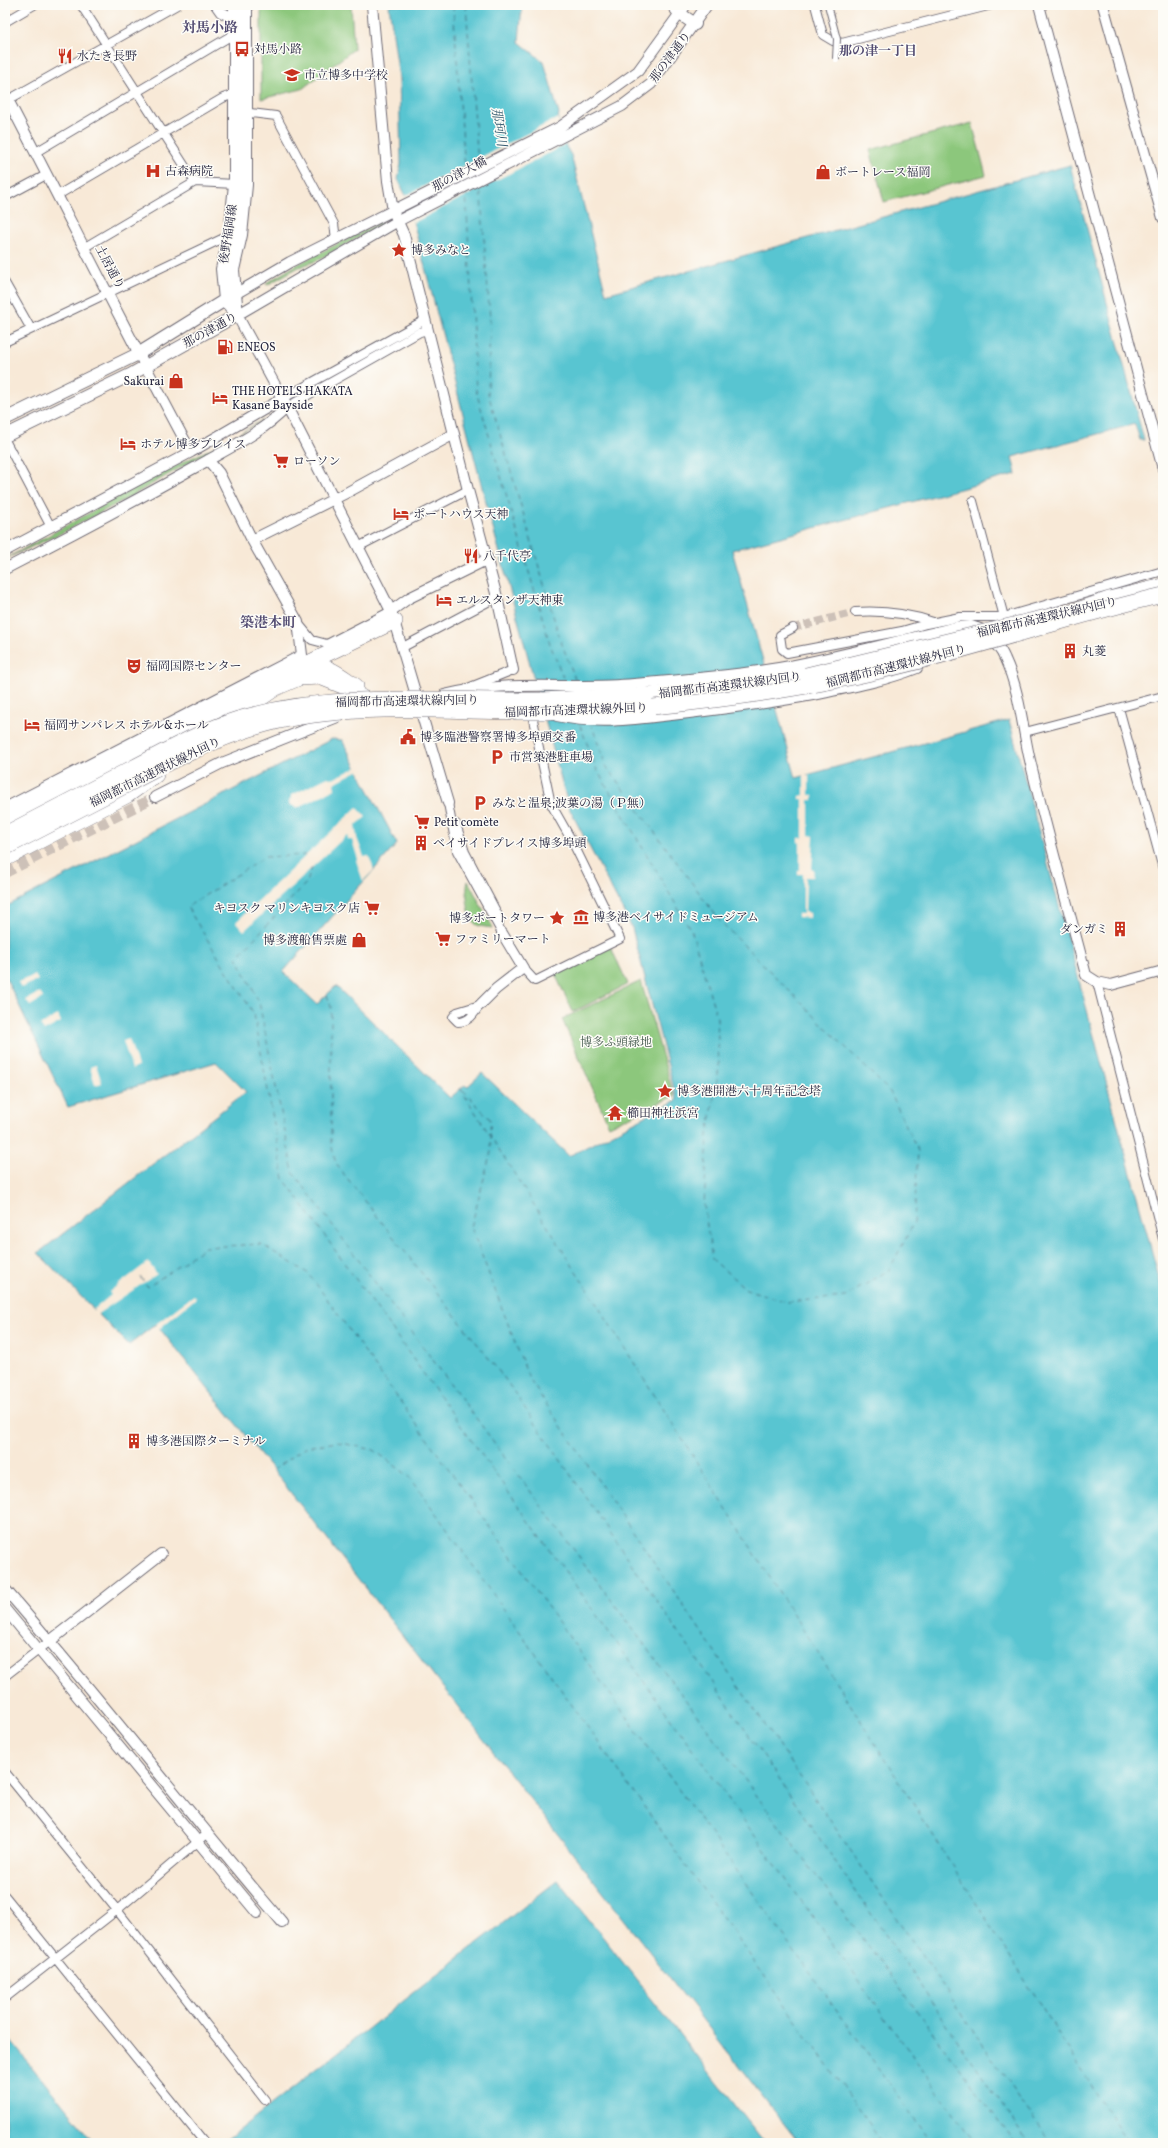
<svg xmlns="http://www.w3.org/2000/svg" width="1168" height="2148" viewBox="0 0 1168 2148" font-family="Vollkorn,'Noto Serif JP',serif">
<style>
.green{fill:#8cc77b;stroke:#57745b}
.water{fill:#59c5d1;stroke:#3e7486}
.pier{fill:#f8e9d7}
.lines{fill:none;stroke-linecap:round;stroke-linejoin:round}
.ferry{stroke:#355b70;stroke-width:1;stroke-dasharray:5 4;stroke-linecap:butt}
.minor-tunnel{stroke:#cdc1b8;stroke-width:8;stroke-dasharray:8 4;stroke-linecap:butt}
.tertiary-tunnel{stroke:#cdc1b8;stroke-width:10;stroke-dasharray:10 5;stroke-linecap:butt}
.minor-casing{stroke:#6d6872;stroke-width:10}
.tertiary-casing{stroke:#6d6872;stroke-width:12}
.secondary-casing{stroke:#6d6872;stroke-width:14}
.motorway-casing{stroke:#6d6872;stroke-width:16}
.minor{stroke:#fff;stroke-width:8}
.tertiary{stroke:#fff;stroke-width:10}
.secondary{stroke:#fff;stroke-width:12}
.motorway{stroke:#fff;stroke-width:15}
.pedestrian-bridge-casing{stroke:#6d6872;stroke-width:8;stroke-linecap:butt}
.motorway-bridge-casing{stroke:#6d6872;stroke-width:16;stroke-linecap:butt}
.pedestrian-bridge{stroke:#fff;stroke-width:6}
.motorway-bridge{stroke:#fff;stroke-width:15}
.labels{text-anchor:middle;stroke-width:3;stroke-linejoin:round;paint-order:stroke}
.poi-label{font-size:12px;fill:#22223b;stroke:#fdfcf7;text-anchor:start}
.street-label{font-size:12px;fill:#22223b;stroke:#fdfcf7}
.park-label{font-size:12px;fill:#475c51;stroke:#fdfcf7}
.neighbourhood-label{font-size:13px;font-weight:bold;fill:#534c72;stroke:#fdfcf7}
.water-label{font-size:13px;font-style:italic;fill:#355b70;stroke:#fdfcf7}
.quarter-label{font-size:14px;font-weight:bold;fill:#534c72;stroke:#fdfcf7}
</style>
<rect width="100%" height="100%" fill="#fdfcf7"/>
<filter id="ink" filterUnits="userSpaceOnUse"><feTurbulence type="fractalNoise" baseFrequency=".025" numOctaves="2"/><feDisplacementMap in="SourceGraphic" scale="8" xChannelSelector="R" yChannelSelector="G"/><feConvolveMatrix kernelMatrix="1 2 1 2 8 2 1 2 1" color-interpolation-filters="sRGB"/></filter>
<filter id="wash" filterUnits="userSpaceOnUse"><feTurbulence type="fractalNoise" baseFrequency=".012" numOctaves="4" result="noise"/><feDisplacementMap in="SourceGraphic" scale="16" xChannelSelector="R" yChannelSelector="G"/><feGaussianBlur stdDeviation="0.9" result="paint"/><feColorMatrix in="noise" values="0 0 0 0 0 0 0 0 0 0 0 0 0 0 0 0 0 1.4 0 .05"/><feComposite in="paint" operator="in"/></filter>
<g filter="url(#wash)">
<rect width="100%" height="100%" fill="#f8e9d7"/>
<!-- green -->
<path class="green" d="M261 5H351L354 49 302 89 261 99Z
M972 123 986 175 884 202 870 150Z
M381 222 382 224 316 261 299 267 267 285 266 283 300 263Z
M263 420 126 499 64 532 5 559 185 461 223 443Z
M468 881 493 928C488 927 481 927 477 925 467 919 465 890 468 881Z
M610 946 628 984 573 1012 555 974Z
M641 981 674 1096 609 1126 562 1019Z"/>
<!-- water -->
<path class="water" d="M389 5H522L519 42 544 62 559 114 558 118 565 145 571 155 606 294 1070 165 1144 440H1140L1135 424 1012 457 1016 474 732 550 796 778 1009 720 1163 1293V2143H799L273 1470 156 1324 129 1345 38 1253 246 1092 216 1062 68 1107 5 976V907L332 739 342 740 397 844 283 972 317 1004 336 986 450 1098 465 1085 467 1087 482 1073 569 1156 677 1100 632 928 569 808 484 495 414 225 405 194 398 179 401 164 399 78Z
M558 1880 765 2143H222Z
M5 2034 94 2143H5Z"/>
<!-- pier -->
<path class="pier" d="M558 118 565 145 413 223 405 196Z
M357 767 359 770 334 783 335 789 297 808 291 805 289 802 292 795 328 777 333 779Z
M804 774 809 775V795H813V800H809V835L814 836 812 870H814L813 877H806L805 912 810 913V918L798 917V914H803V874H798V870H800V843L798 842V838H803V799H800V796L804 795Z
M357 807 366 817 355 826 357 838 364 857 369 856 374 870 363 881 356 860 358 859 352 840H348L347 835 244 931 236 922Z
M35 975 38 980 21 988 18 982Z
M40 992 43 998 30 1006 26 1000Z
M58 1015 61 1022 44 1031 40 1025Z
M129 1039 138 1066 132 1069 123 1041Z
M96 1065 102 1083 95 1085 90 1067Z
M148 1262 157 1274 96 1315 92 1311 111 1295 109 1292Z
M194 1295 196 1298 159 1329 156 1324Z"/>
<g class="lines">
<!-- ferry -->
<path class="ferry" d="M453 5 465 170
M466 5 478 163
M480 184 490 319 488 393 560 639 576 681
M466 191 476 391 550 644 564 680
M580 725 597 770 692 932 717 1018 719 1067 708 1135 704 1206 712 1259 746 1289 787 1302 845 1297 889 1270 914 1223 918 1151 890 1092 720 921 606 766 592 726
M306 855 265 857 187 907 254 1014 284 1179 975 2143
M312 867 307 882 237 957 259 1002 293 1172 1015 2143
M327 995 331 1007V1144L336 1164 505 1379 1028 2143
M460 1088 1128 2143
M463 1090 490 1119 491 1152 471 1227 529 1379 1050 2143
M140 1277 148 1287 205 1247 261 1244 309 1274 932 2143
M273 1470 305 1447 337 1442 374 1450 410 1477 883 2143"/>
</g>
</g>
<g filter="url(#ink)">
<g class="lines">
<!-- minor-tunnel -->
<path class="minor-tunnel" d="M793 628 855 612"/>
<!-- tertiary-tunnel -->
<path class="tertiary-tunnel" d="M5 873 155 797"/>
<defs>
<path id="minor" d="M81 5 195 182
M815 5 823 35 833 41 842 43 992 5
M5 22 34 5
M8 100 177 5
M242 112 276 116 334 224 336 239
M36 152 234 34
M58 195 223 98 235 94
M5 197 46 175
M85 247 195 182 235 184
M5 283 31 329
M5 342 230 235
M282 399 425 320
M287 407 420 332 428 330
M5 440 51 527
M973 501 1004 617
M358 547 468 490
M855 612C883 610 907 613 933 622
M298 623 312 640 327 644 391 611
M793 628 780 635 782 649 787 653 902 631 926 624 960 617H1004L1163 571
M403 647 497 597
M468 688 513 670
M1119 708 1163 869
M1025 732 1163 696
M448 803 457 851 502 933
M456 824 465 852 497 913 499 923
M523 968 535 981 620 939 573 843 551 804 531 710
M1097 982 1163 1239
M480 1005C474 1013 470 1022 458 1022L453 1017 457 1012Z
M5 1676 50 1641
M5 1772 117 1910 265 2100
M5 1896 205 2143
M5 1998 117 1910 207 1834"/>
<path id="tertiary" d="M216 5 221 12 235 19
M372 5 388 181 393 211 404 235 468 490 497 597 513 670
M1039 5 1163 469
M1103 5 1163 218
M5 94C67 213 127 334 191 452
M230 297 290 262 560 127 638 71 686 5
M252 540 348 492 454 434
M5 551 191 452 282 399
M5 569C69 536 133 502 196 467 227 449 262 433 287 407
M391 611 409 598 488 559
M986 642C996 640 1002 652 1005 659 1019 689 1022 724 1029 756 1046 830 1067 902 1086 975L1097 982 1111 985 1163 971
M444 695C505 679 571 690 634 684 683 680 731 676 779 668 839 657 897 641 956 627L971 626 986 631
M557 716C603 726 643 718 689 713 732 708 775 702 818 694 852 687 884 681 917 668
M155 797 222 763 340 716
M448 803 391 611 287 407 237 315 398 221 622 106 651 84 707 5
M5 808 302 655 298 622 252 540 219 473 208 460
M480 1005 496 989 523 968 502 933
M5 1589C100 1698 188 1812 282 1922
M5 1609 257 1913
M50 1641 161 1554"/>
<path id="secondary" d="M235 5V184L230 235 222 269 225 300 237 315
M673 5 680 14 695 24
M237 315 233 270 241 235 246 185V5
M5 419 138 354 225 300
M5 436 130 375 237 315"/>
<path id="motorway" d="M1051 619 1109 599 1163 586
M304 668C324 660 340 675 356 686
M541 700 651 695 806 675
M544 712 653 707
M228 721 276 688 299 678 320 677 345 687 371 703
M5 821 273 680 395 621
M5 859 128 795 156 775"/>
</defs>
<!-- minor casing -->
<use href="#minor" class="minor-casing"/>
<!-- tertiary casing -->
<use href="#tertiary" class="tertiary-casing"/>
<!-- secondary casing -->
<use href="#secondary" class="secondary-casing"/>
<!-- motorway casing -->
<use href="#motorway" class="motorway-casing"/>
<!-- minor -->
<use href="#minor" class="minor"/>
<!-- tertiary -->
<use href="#tertiary" class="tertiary"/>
<!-- secondary -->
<use href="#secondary" class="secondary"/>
<!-- motorway -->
<use href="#motorway" class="motorway"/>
<defs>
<path id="pedestrian-bridge" d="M828 5 837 39 836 59"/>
<path id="motorway-bridge" d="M806 675 1063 613
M653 707C730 699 805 689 880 671 975 649 1068 617 1163 595
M5 834C48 812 91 789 134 767 167 750 202 730 238 719 336 690 440 701 541 700
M5 848C44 828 84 807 123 787 169 762 216 738 267 724 356 701 453 713 544 712"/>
</defs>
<!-- pedestrian-bridge casing -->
<use href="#pedestrian-bridge" class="pedestrian-bridge-casing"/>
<!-- motorway-bridge casing -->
<use href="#motorway-bridge" class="motorway-bridge-casing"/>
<!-- pedestrian-bridge -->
<use href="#pedestrian-bridge" class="pedestrian-bridge"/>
<!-- motorway-bridge -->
<use href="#motorway-bridge" class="motorway-bridge"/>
</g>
</g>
<!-- icons -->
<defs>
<symbol id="bus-bare" viewBox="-9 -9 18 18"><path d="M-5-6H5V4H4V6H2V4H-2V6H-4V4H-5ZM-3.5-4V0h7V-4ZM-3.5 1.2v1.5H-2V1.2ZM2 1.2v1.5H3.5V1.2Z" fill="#c8321e" stroke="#fdfcf7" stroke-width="2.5" paint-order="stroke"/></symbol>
<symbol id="restaurant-bare" viewBox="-9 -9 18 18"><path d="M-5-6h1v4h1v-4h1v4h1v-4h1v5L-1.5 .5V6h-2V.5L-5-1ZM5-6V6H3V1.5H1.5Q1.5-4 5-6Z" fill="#c8321e" stroke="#fdfcf7" stroke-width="2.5" paint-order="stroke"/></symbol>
<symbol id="school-bare" viewBox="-9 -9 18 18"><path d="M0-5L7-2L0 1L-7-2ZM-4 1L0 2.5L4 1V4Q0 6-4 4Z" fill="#c8321e" stroke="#fdfcf7" stroke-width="2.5" paint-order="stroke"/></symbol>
<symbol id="hospital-bare" viewBox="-9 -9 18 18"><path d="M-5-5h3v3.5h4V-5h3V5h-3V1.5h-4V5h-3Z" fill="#c8321e" stroke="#fdfcf7" stroke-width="2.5" paint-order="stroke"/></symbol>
<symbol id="shop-bare" viewBox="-9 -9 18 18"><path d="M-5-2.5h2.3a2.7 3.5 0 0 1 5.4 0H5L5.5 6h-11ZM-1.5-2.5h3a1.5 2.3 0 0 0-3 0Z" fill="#c8321e" stroke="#fdfcf7" stroke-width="2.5" paint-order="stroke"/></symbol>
<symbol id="sight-bare" viewBox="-9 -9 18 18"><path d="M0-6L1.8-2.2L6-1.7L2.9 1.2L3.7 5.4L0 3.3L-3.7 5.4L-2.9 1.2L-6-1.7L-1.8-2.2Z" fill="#c8321e" stroke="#fdfcf7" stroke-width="2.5" paint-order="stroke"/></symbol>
<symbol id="fuel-bare" viewBox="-9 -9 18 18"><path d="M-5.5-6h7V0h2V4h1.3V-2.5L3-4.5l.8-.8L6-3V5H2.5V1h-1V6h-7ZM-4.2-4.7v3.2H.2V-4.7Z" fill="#c8321e" stroke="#fdfcf7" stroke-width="2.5" paint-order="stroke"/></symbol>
<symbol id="hotel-bare" viewBox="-9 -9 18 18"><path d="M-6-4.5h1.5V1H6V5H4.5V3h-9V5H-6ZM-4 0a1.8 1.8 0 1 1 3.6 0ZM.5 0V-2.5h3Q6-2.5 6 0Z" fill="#c8321e" stroke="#fdfcf7" stroke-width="2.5" paint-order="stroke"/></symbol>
<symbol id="supermarket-bare" viewBox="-9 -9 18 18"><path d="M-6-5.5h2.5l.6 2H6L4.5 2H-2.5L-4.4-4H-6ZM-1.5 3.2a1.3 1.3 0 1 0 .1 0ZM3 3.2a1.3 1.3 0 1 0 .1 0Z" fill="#c8321e" stroke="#fdfcf7" stroke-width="2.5" paint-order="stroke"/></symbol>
<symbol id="building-bare" viewBox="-9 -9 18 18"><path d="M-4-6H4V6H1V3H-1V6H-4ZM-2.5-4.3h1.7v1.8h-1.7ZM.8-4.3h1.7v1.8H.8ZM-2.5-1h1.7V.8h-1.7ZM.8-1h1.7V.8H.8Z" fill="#c8321e" stroke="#fdfcf7" stroke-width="2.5" paint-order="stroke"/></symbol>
<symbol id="theatre-bare" viewBox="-9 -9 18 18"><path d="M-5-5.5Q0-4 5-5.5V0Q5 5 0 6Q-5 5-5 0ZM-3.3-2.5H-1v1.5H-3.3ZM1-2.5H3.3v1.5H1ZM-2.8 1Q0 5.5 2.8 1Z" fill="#c8321e" stroke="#fdfcf7" stroke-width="2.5" paint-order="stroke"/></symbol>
<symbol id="civic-bare" viewBox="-9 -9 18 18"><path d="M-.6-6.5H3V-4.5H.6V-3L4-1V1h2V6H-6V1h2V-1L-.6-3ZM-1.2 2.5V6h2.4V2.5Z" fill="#c8321e" stroke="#fdfcf7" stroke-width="2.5" paint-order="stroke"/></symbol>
<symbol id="parking-bare" viewBox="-9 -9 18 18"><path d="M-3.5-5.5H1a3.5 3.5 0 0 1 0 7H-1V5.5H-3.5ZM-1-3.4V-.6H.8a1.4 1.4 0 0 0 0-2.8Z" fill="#c8321e" stroke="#fdfcf7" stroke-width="2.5" paint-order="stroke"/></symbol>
<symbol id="museum-bare" viewBox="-9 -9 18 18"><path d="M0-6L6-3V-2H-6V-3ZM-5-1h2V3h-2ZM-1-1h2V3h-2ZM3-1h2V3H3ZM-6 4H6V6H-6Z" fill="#c8321e" stroke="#fdfcf7" stroke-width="2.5" paint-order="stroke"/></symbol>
<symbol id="temple-bare" viewBox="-9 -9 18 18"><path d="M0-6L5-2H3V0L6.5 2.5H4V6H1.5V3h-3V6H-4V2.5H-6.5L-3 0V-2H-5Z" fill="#c8321e" stroke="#fdfcf7" stroke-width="2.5" paint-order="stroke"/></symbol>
</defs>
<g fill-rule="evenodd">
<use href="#bus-bare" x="231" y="38" width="22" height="22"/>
<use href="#restaurant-bare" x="54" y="45" width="22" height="22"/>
<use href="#school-bare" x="281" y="64" width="22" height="22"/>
<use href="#hospital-bare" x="142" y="160" width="22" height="22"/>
<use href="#shop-bare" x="812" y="161" width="22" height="22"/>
<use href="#sight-bare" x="388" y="239" width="22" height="22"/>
<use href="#fuel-bare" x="214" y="336" width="22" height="22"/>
<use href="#shop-bare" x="165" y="370" width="22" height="22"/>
<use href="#hotel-bare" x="209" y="387" width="22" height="22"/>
<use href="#hotel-bare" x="117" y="433" width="22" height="22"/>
<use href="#supermarket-bare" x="270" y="450" width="22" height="22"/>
<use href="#hotel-bare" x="390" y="503" width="22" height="22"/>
<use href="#restaurant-bare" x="460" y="545" width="22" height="22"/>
<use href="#hotel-bare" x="433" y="589" width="22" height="22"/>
<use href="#building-bare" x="1059" y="640" width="22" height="22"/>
<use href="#theatre-bare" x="123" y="655" width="22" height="22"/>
<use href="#hotel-bare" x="21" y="714" width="22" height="22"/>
<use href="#civic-bare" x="397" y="726" width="22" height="22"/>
<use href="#parking-bare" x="486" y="746" width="22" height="22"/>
<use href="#parking-bare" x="469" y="792" width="22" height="22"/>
<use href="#supermarket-bare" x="411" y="811" width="22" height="22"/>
<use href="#building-bare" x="410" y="832" width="22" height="22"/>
<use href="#supermarket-bare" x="361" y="897" width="22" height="22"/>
<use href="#museum-bare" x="570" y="906" width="22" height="22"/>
<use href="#sight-bare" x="546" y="907" width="22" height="22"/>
<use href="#building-bare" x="1109" y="918" width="22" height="22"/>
<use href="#supermarket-bare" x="432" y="928" width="22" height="22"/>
<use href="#shop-bare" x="348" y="929" width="22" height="22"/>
<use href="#sight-bare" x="654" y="1080" width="22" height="22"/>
<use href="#temple-bare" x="604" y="1102" width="22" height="22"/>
<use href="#building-bare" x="123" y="1430" width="22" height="22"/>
</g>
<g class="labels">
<!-- poi labels -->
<g class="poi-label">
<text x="254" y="53">対馬小路</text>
<text x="77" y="60">水たき長野</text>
<text x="304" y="79">市立博多中学校</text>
<text x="165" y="175">古森病院</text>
<text x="835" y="176">ボートレース福岡</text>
<text x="411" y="254">博多みなと</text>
<text x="237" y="351">ENEOS</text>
<text x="164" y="385" text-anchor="end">Sakurai</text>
<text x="232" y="395">THE HOTELS HAKATA<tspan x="232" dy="14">Kasane Bayside</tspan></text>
<text x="140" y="448">ホテル博多プレイス</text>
<text x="293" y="465">ローソン</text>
<text x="413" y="518">ポートハウス天神</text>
<text x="483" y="560">八千代亭</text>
<text x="456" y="604">エルスタンザ天神東</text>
<text x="1082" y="655">丸菱</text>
<text x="146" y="670">福岡国際センター</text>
<text x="44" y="729">福岡サンパレス ホテル&amp;ホール</text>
<text x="420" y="741">博多臨港警察署博多埠頭交番</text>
<text x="509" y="761">市営築港駐車場</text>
<text x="492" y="807">みなと温泉;波葉の湯（Ｐ無）</text>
<text x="434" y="826">Petit comète</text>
<text x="433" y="847">ベイサイドプレイス博多埠頭</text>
<text x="360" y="912" text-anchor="end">キヨスク マリンキヨスク店</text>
<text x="593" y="921">博多港ベイサイドミュージアム</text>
<text x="545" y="922" text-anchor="end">博多ポートタワー</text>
<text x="1108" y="933" text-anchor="end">ダンガミ</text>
<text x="455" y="943">ファミリーマート</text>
<text x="347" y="944" text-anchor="end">博多渡船售票處</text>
<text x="677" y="1095">博多港開港六十周年記念塔</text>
<text x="627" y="1117">櫛田神社浜宮</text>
<text x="146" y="1445">博多港国際ターミナル</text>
</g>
<!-- street labels -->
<g class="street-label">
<text transform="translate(670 57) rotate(-53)" y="4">那の津通り</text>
<text transform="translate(459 174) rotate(-28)" y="4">那の津大橋</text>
<text transform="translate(228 234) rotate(-81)" y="4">後野福岡線</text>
<text transform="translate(110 267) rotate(62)" y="4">土居通り</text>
<text transform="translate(210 330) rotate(-29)" y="4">那の津通り</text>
<text transform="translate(1047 617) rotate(-13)" y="4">福岡都市高速環状線内回り</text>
<text transform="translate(896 666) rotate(-14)" y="4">福岡都市高速環状線外回り</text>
<text transform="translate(730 685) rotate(-7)" y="4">福岡都市高速環状線内回り</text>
<text transform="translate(407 701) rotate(-1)" y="4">福岡都市高速環状線内回り</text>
<text transform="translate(576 710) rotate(-2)" y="4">福岡都市高速環状線外回り</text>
<text transform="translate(155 772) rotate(-26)" y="4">福岡都市高速環状線外回り</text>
</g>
<!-- park labels -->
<g class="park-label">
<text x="616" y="1046">博多ふ頭緑地</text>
</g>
<!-- neighbourhood labels -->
<g class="neighbourhood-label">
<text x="878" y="55">那の津一丁目</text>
</g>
<!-- water labels -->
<g class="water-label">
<text transform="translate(500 127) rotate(81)" y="5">那珂川</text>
</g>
<!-- quarter labels -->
<g class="quarter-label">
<text x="210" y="32">対馬小路</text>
<text x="268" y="627">築港本町</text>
</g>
</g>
<!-- margin -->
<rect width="1168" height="2148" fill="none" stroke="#fdfcf7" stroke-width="20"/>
</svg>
